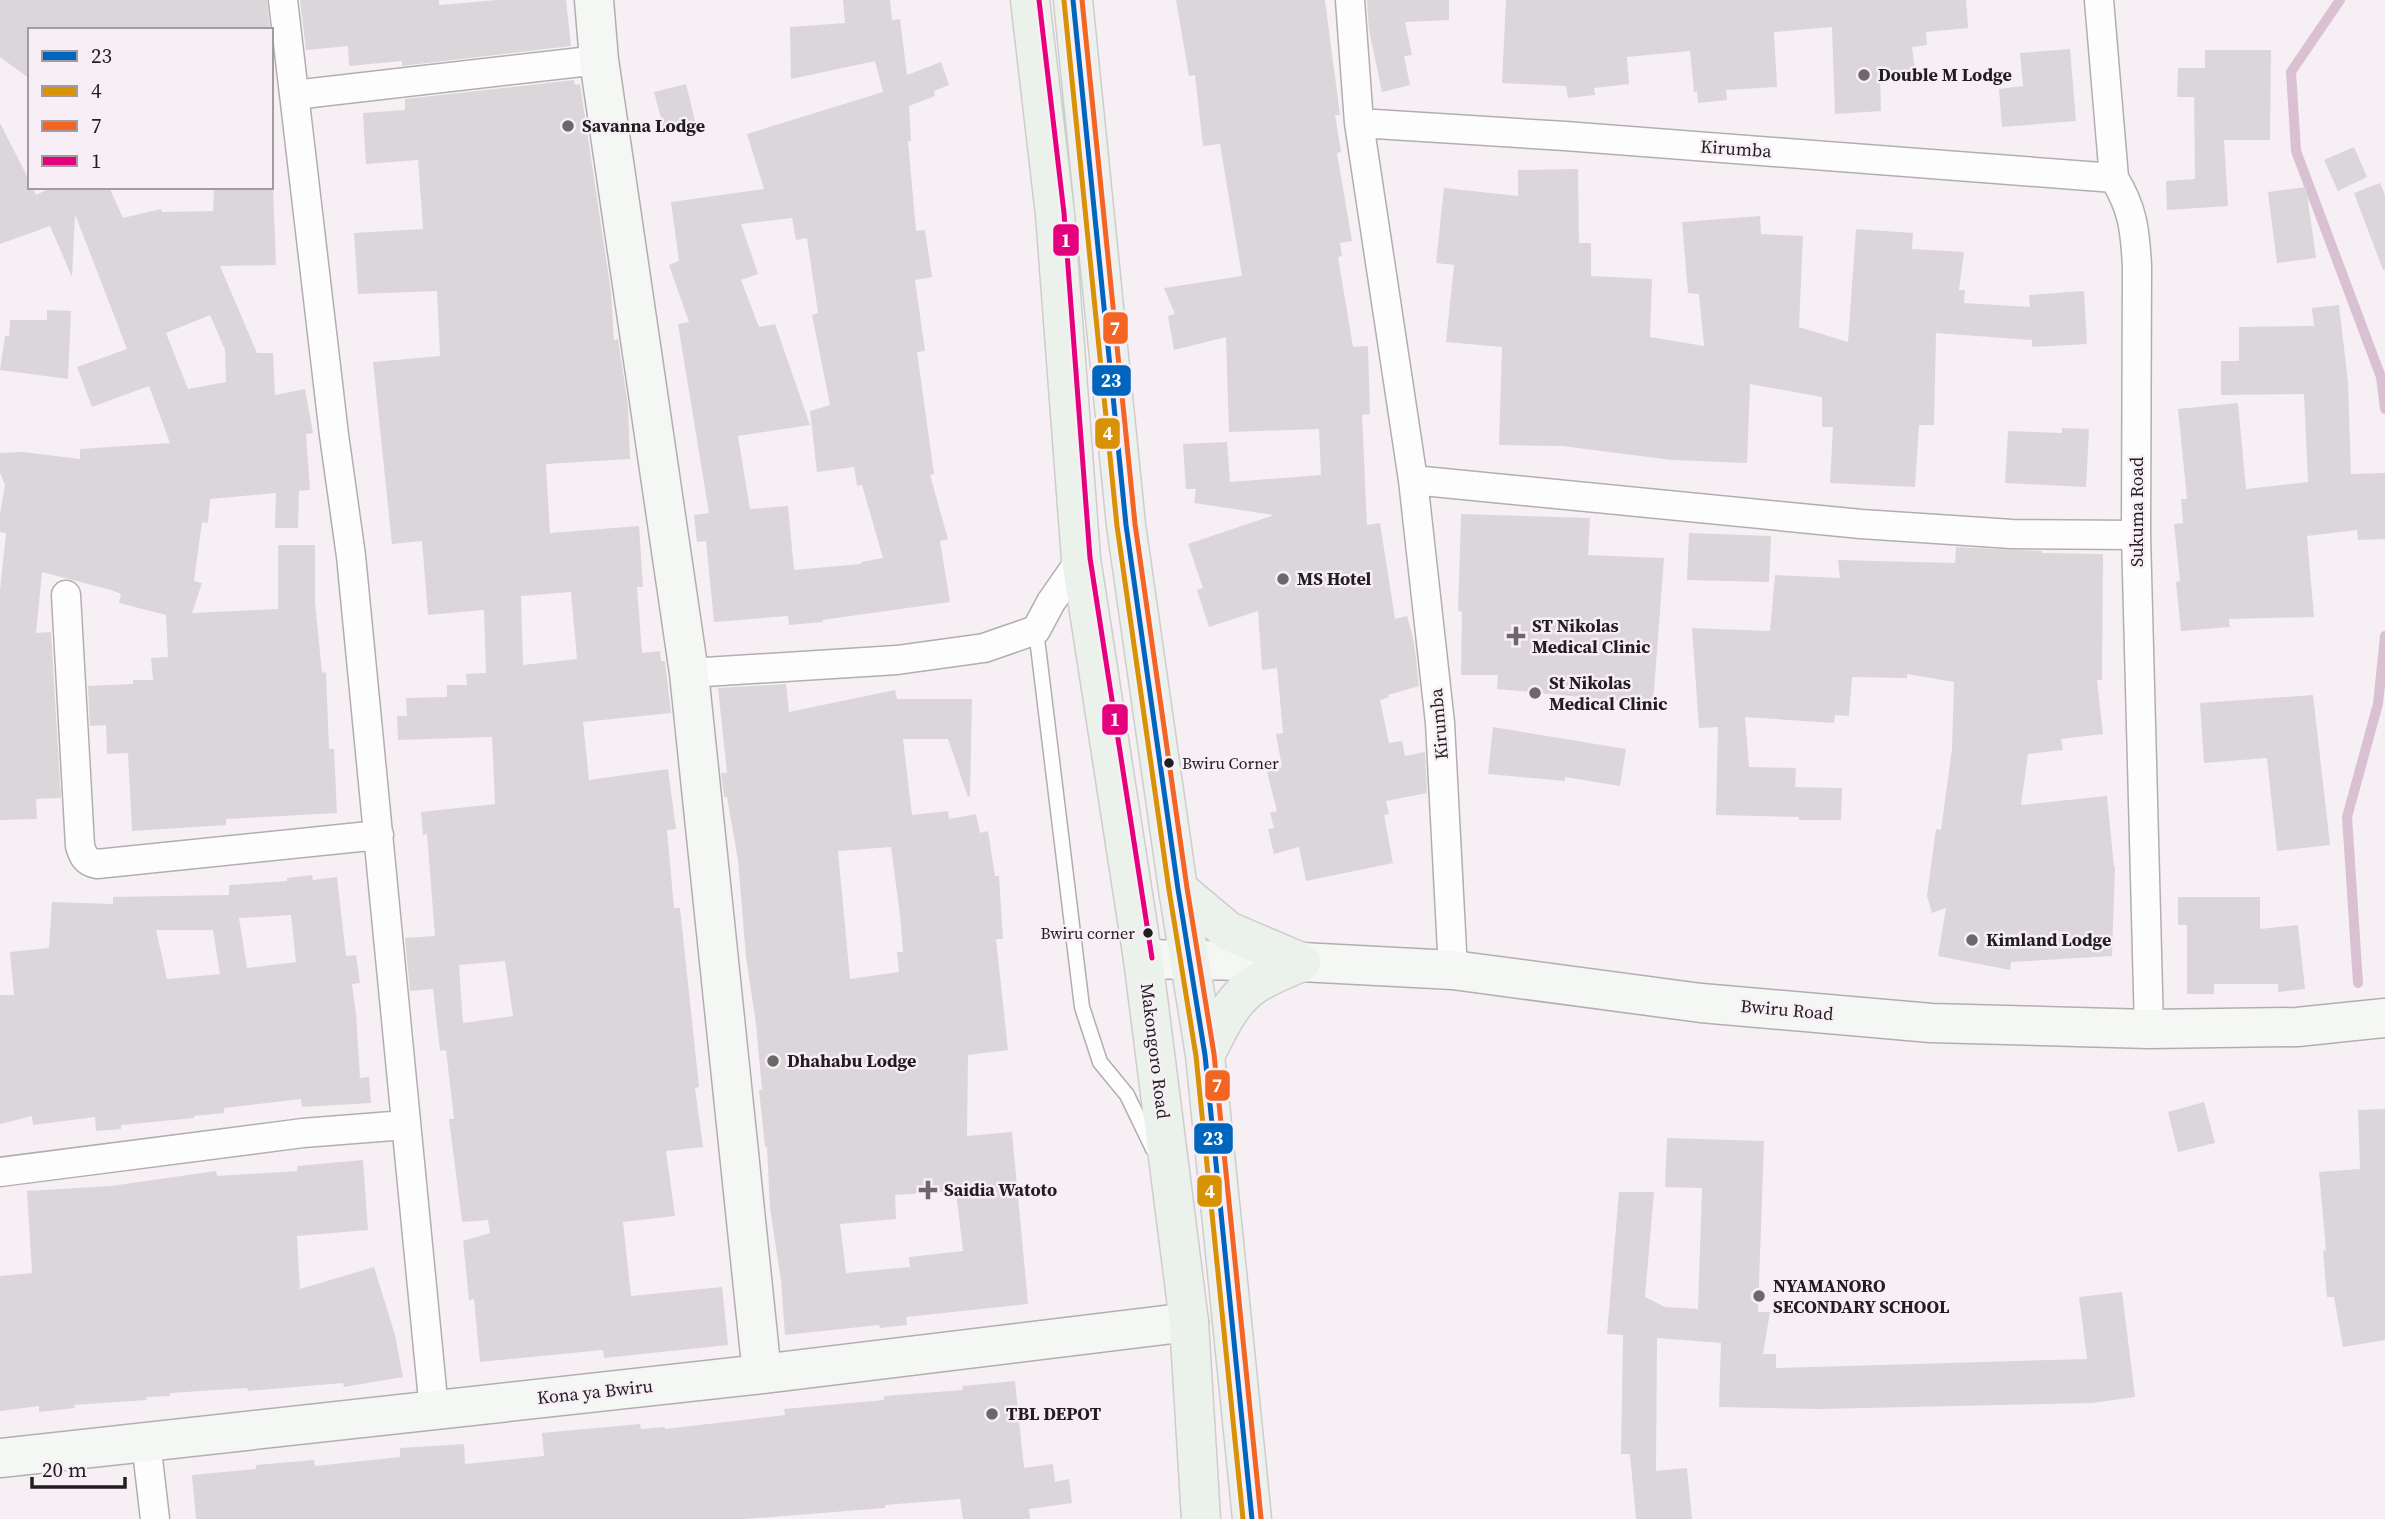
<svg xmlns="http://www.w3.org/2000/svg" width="2385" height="1519" viewBox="0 0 2385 1519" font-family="'Source Serif 4',serif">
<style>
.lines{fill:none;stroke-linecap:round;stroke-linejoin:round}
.stream{stroke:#d9c1d2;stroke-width:10}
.building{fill:#dad6d9;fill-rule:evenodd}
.lane-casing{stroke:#b2aeb0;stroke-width:17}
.street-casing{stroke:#b2aeb0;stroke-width:31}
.secondary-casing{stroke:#b2aeb0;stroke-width:41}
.primary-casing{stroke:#cfccce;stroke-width:41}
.lane{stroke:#fefdfd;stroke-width:14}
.street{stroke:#fefdfd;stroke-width:28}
.secondary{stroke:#f4f7f4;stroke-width:38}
.primary{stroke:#ebf1eb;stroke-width:38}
.bus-1-casing{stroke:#f8eef5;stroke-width:10}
.bus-2-casing{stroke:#f8eef5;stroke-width:10}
.bus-3-casing{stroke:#f8eef5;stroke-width:10}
.bus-4-casing{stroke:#f8eef5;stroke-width:10}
.bus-1{stroke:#0065bd;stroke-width:5}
.bus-2{stroke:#d79205;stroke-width:5}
.bus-3{stroke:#f26522;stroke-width:5}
.bus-4{stroke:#e5007d;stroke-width:5}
.poi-dot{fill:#6c686a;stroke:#f8eef5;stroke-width:2.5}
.bus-dot{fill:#211e20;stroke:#f8eef5;stroke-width:2.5}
.labels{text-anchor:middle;stroke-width:5;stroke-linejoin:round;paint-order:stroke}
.bus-label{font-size:16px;fill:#211e20;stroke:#f8eef5;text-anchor:start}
.poi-label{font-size:18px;font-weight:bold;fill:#211e20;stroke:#f8eef5;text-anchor:start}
.street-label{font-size:18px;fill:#211e20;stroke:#f8eef5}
.line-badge{stroke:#f8eef5;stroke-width:2.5}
.badge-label{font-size:19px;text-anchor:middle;font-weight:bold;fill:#fff}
</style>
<rect width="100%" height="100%" fill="#f6f0f4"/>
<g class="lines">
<!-- stream -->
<path class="stream" d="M2340 0 2291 72 2296 151 2381 377 2385 409
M2358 983 2347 817 2378 704 2385 636"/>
</g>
<!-- building -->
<path class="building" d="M0 0H267L270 30H30V79L0 57Z
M300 0H439V5L497 0H566L571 46 402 66V61L349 66 348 46 306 50Z
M843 0H890L892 20 900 19 907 75 941 62 949 85 934 91 935 96 909 106 911 141H908L916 231 925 230 932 277 915 280 925 351 917 352 934 474 930 475 948 539 940 541 950 602 822 620 823 622 789 625 788 616 714 622 706 541 697 542 694 515 709 513 678 324 689 322 669 265 679 261 671 202 764 189 747 134 883 92 875 61 791 79 790 27 845 23ZM792 218 796 240 807 238 818 313 812 315 830 405 810 411 817 472 854 467 857 486 862 485 883 558 861 562V564L794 570 788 506 750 509 738 436 810 425 775 324 759 327 741 280 758 274 741 224Z
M1176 0H1325L1340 115H1335L1341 152 1337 153 1352 241 1340 243 1342 256 1338 257 1353 347 1368 346 1370 414 1362 415 1367 525 1380 523 1395 619 1407 616 1414 642 1419 686 1388 695 1389 697 1380 700 1389 743 1402 741 1405 756 1425 752 1427 793 1386 801 1389 814 1384 815 1393 863 1306 881 1299 847 1274 854 1268 829 1274 828 1270 813 1277 811 1267 772 1282 767 1276 734 1283 733 1277 668 1262 670 1258 611 1209 627 1197 590 1203 588 1188 544 1274 515 1194 503 1196 489H1186L1183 444 1227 442 1230 482 1321 475 1319 429 1229 432 1226 337 1174 350 1168 316 1175 314 1164 288 1242 276 1220 144 1203 146 1195 75 1189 76Z
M1367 0H1449V20L1405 22 1412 55 1404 56 1410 85 1382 92 1369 30Z
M1506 0H1966L1968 28 1926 32 1927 45 1912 47 1915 70 1880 73 1881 111 1835 114 1832 27 1774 32 1777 87 1726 90 1727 100 1698 103 1697 91 1694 92 1690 51 1627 57 1629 84 1594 88 1595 95 1568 98 1566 86 1502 83Z
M2070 49 2076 121 2002 127 1999 89 2023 86 2020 53Z
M2205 50H2271L2270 140H2224L2228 206 2167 210 2166 181 2195 179 2194 97H2177L2178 68H2205Z
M574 80 575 85 580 84 611 292 614 340 618 339 628 406 630 459 546 464 550 533 639 526 643 587H637L642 653 660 651 661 661H665L671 713 583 722 589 780 668 769 676 829 667 830 674 908H680L699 1087 695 1088 703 1147 666 1151 675 1216 623 1222 631 1296 722 1287 728 1345 604 1358 603 1350 480 1362 474 1299 469 1300 463 1241 490 1233 488 1220 462 1222 449 1119H454L446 1050 440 1051 433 989 410 991 405 938 435 936 427 834 423 835 421 812 495 804 492 737 398 740 397 716H407L406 698 447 697V685H467L466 674 486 673 484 610 428 615 422 541 392 544 373 362 440 356 437 291 358 294 354 233 423 229 418 160 366 164 363 113 405 110V99ZM571 592 577 659 523 665 521 596ZM505 961 513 1016 463 1023 459 965Z
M686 84 695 121 664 129 654 92Z
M0 123 30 182V187H32L36 195 53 187H109L123 218 161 209 162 212 213 211 214 187H273L276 265 220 266 257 353H273L275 395 305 389 313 433 306 434 310 490 299 491 298 528H275L276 493 210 499 208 523 202 522 194 581 202 583 192 613 278 609V545H315V602L322 673 326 672 329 749H334L337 813 226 819V825L132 831 128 753 107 754 106 725 90 726 88 686 133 684V680H153L151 658 168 657 166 615 119 603 121 594 111 590 42 572 36 633 51 632 61 798 36 799 37 819 0 820V591L6 533 0 532V514L5 485 0 473V453L23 452 80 459V449L170 443 149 386 92 407 77 367 127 349 75 214 72 277 50 226 0 244ZM210 315 225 350 226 382 188 389 166 333Z
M2354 147 2367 177 2338 191 2324 160Z
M1578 169 1579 243H1591V276L1652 279 1650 337 1704 346 1699 294 1688 293 1682 222 1760 216 1761 234 1803 236 1799 327 1848 342 1856 229 1913 233 1912 249 1964 252 1959 290H1965L1964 303 2030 307 2029 295 2084 291 2087 344 2032 347V340L1936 333 1934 425H1919L1915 487 1830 483 1833 427H1822V397L1750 384 1747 463 1672 460 1562 446 1499 445 1502 347 1446 342 1454 265 1436 263 1444 188 1518 196V170Z
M2380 183 2385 195V269L2383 270 2354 193Z
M2306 187 2316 258 2277 263 2268 192Z
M2339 305 2348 382 2351 474 2385 473V539L2358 540 2357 530 2307 536 2314 617 2229 619 2230 627 2181 631 2176 582 2180 581 2174 524 2183 523 2181 499H2187L2178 409 2238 403 2246 489 2308 482 2304 394 2221 395V361H2239V327L2314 326 2312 308Z
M47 310 71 311 68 379 0 370 5 336H9L10 320H47Z
M2062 428 2089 429 2086 487 2005 483 2008 431 2062 433Z
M1461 514 1590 518 1588 555 1664 558 1653 704 1497 689 1498 675H1461L1462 612 1458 611Z
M1689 533 1771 536 1769 582 1687 580Z
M1956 547 2042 551V553L2103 554 2102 680H2097L2103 734 2061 739 2063 750 2028 754 2021 805 2107 796 2114 867H2115L2112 956 2011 962 2010 970 1938 956 1946 908 1932 913 1927 896 1936 829 1941 830 1952 749 1954 682 1907 674V678L1852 677 1849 716 1835 715 1834 723 1745 717 1749 767 1796 768 1795 787 1842 788 1841 820H1799V817L1716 815 1718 727 1699 728 1692 628 1770 631 1775 575 1840 578 1838 560 1955 563Z
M786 684 789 712 895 690 897 699H972L970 796 968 797 948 739H903L912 815 948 811 949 819 976 814 980 833 988 831 995 876H999L1003 939H996L1008 1050 968 1055 967 1136 1012 1132 1028 1304 906 1317 907 1325 880 1328 879 1325 785 1335 781 1281 770 1208 767 1147H765L759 1090H762L756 1024 746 957 738 860 727 797H724L721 773H727L718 688ZM891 847 900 915 903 952H897L899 972 850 979 838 851ZM956 1191 963 1251 909 1257 910 1267 846 1273 840 1224 896 1219 895 1195Z
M2313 695 2330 845 2277 851 2267 758 2204 763 2200 703Z
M1493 727 1626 749 1620 786 1565 777V781L1488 774Z
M312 875 313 880 337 877 346 956 356 955 360 983 352 984 356 1014 360 1078 369 1077 371 1103 302 1107 301 1099 224 1108V1113L194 1116V1118L121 1125V1129L96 1131 95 1117 33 1125 32 1116 0 1124V995H14L10 952 49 948 52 902 113 904V897L229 895V885L287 881V878ZM291 915 296 962 247 968 239 918ZM156 930H213L220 974 167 979Z
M2178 897H2260V929L2298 925 2305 989 2278 992V984H2214V994H2187V925H2178Z
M2204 1102 2215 1143 2178 1152 2168 1112Z
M2385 1109V1340L2343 1347 2334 1297H2327L2323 1251 2326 1250 2319 1172 2360 1169 2358 1110Z
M1667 1138 1764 1141 1758 1312H1770L1763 1354H1776V1368L2087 1359 2079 1297 2122 1292 2135 1397 2092 1403 1820 1409 1719 1407 1721 1343 1657 1338 1656 1471 1687 1468 1692 1519H1636L1630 1454H1621L1623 1335 1607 1334 1619 1192H1654L1645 1297 1665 1307 1698 1309 1702 1188 1665 1187Z
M363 1160 368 1230 297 1236 300 1289 374 1267 395 1335 403 1377 344 1387 343 1383 248 1391 247 1388 170 1393V1396L146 1397 147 1400 74 1405 75 1408 39 1412V1406L0 1411V1276L32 1273 27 1191 111 1186 216 1171 217 1176 297 1171V1166Z
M1015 1381 1024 1468 1053 1464 1055 1482 1069 1479 1072 1503 1029 1509 1030 1519H963L960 1499 885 1505V1508L746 1519H196L192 1475 256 1469V1465L314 1460 315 1466 400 1457V1448L464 1444 465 1464 544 1456 542 1433 640 1424 641 1429 665 1427V1429L785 1415 784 1409 884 1400V1396L963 1390 962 1386Z"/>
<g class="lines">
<defs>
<path id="lane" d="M1036 630 1082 1007 1100 1062 1127 1095 1153 1149"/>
<path id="street" d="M283 0 334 435 351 556 434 1410
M1350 0 1359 123 1413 480 1440 723 1453 970
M2099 0 2114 178C2133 209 2135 230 2137 266L2136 535 2149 1029
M294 95 599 60
M1359 123 1565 136 2114 178
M1413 480 1861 524 2012 534 2136 535
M66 595 80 846C83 856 86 862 97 864L379 835
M689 673 897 660 984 648 1036 630 1051 602 1081 559
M0 1172 303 1133 405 1125
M146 1442 155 1519"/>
<path id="secondary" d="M594 0 599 60 689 673 762 1374
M1143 959 1301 962 1453 970 1701 1003 1931 1023 2149 1029 2297 1027 2385 1018
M0 1458 762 1374 1189 1322"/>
<path id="primary" d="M1030 0 1055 214 1081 559 1143 959 1189 1322 1201 1519
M1073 0 1126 525 1178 889 1205 1055 1252 1519
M1178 889 1228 931 1301 962
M1205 1055C1216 1035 1226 1010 1243 994 1258 979 1282 971 1301 962"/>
</defs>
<!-- lane casing -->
<use href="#lane" class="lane-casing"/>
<!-- street casing -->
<use href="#street" class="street-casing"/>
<!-- secondary casing -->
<use href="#secondary" class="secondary-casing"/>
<!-- primary casing -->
<use href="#primary" class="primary-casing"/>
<!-- lane -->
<use href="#lane" class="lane"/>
<!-- street -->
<use href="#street" class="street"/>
<!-- secondary -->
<use href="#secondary" class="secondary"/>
<!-- primary -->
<use href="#primary" class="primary"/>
<defs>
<path id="bus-1" d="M1073 0 1126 525 1178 889 1205 1055 1252 1519"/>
<path id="bus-2" d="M1064 1 1117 526 1169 890 1196 1056 1243 1519"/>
<path id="bus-3" d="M1082 0 1135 524 1187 888 1214 1054 1261 1518"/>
<path id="bus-4" d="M1039 0 1064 213 1090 558 1152 958"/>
</defs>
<!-- bus-1 casing -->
<use href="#bus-1" class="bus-1-casing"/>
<!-- bus-2 casing -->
<use href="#bus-2" class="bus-2-casing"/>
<!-- bus-3 casing -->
<use href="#bus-3" class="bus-3-casing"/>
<!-- bus-4 casing -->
<use href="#bus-4" class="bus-4-casing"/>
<!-- bus-1 -->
<use href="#bus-1" class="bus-1"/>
<!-- bus-2 -->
<use href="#bus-2" class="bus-2"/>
<!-- bus-3 -->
<use href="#bus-3" class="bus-3"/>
<!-- bus-4 -->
<use href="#bus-4" class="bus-4"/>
</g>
<!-- markers -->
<g class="poi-dot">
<circle cx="1864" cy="75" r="7"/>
<circle cx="568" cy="126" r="7"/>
<circle cx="1283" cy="579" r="7"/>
<path d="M1512.5 625.5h7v7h7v7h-7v7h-7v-7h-7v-7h7z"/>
<circle cx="1535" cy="693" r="7"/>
<circle cx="1972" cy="940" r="7"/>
<circle cx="773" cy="1061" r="7"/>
<path d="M924.5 1179.5h7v7h7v7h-7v7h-7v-7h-7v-7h7z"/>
<circle cx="1759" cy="1296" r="7"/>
<circle cx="992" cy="1414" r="7"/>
</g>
<g class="bus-dot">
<circle cx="1169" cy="763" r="6"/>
<circle cx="1148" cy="933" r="6"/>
</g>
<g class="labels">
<!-- bus labels -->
<g class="bus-label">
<text x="1182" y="769">Bwiru Corner</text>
<text x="1135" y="939" text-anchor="end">Bwiru corner</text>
</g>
<!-- poi labels -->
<g class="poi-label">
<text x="1878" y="81">Double M Lodge</text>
<text x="582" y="132">Savanna Lodge</text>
<text x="1297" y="585">MS Hotel</text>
<text x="1532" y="632">ST Nikolas<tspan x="1532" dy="21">Medical Clinic</tspan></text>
<text x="1549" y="689">St Nikolas<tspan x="1549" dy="21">Medical Clinic</tspan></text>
<text x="1986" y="946">Kimland Lodge</text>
<text x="787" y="1067">Dhahabu Lodge</text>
<text x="944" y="1196">Saidia Watoto</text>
<text x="1773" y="1292">NYAMANORO<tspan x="1773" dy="21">SECONDARY SCHOOL</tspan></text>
<text x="1006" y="1420">TBL DEPOT</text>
</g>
<!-- street labels -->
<g class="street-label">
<text transform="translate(1736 149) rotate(4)" y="6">Kirumba</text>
<text transform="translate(2137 512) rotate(-90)" y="6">Sukuma Road</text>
<text transform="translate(1439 724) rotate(-95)" y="6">Kirumba</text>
<text transform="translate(1787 1010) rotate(5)" y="6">Bwiru Road</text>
<text transform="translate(1155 1051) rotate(83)" y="6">Makongoro Road</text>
<text transform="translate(595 1392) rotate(-6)" y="6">Kona ya Bwiru</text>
</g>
</g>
<g class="line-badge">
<rect x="1052" y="223" width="28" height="34" rx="7" fill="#e5007d"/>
<rect x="1102" y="311" width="27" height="34" rx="7" fill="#f26522"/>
<rect x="1091" y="364" width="41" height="33" rx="7" fill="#0065bd"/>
<rect x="1094" y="417" width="27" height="33" rx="7" fill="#d79205"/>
<rect x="1101" y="703" width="28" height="33" rx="7" fill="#e5007d"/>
<rect x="1204" y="1069" width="27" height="33" rx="7" fill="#f26522"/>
<rect x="1193" y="1122" width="41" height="33" rx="7" fill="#0065bd"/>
<rect x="1196" y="1174" width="27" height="34" rx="7" fill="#d79205"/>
</g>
<g class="badge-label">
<text x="1066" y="247">1</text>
<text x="1115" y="335">7</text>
<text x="1111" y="387">23</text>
<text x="1108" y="440">4</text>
<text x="1115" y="726">1</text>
<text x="1217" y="1092">7</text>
<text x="1213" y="1145">23</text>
<text x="1210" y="1198">4</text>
</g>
<!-- legend -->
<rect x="28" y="28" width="245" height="161" fill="#f8eef5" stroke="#a29ba0" stroke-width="2"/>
<rect x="42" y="51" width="35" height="10" fill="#0065bd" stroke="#a29ba0" stroke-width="2"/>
<text x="91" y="63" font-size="21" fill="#211e20">23</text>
<rect x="42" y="86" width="35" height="10" fill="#d79205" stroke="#a29ba0" stroke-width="2"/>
<text x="91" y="98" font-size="21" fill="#211e20">4</text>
<rect x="42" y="121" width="35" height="10" fill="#f26522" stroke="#a29ba0" stroke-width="2"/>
<text x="91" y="133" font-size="21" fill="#211e20">7</text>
<rect x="42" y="156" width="35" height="10" fill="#e5007d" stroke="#a29ba0" stroke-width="2"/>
<text x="91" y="168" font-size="21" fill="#211e20">1</text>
<!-- scale -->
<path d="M32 1477v10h93v-10" fill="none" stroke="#211e20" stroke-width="3.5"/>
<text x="42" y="1477" font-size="21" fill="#211e20" stroke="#f8eef5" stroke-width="5" paint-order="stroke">20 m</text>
</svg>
